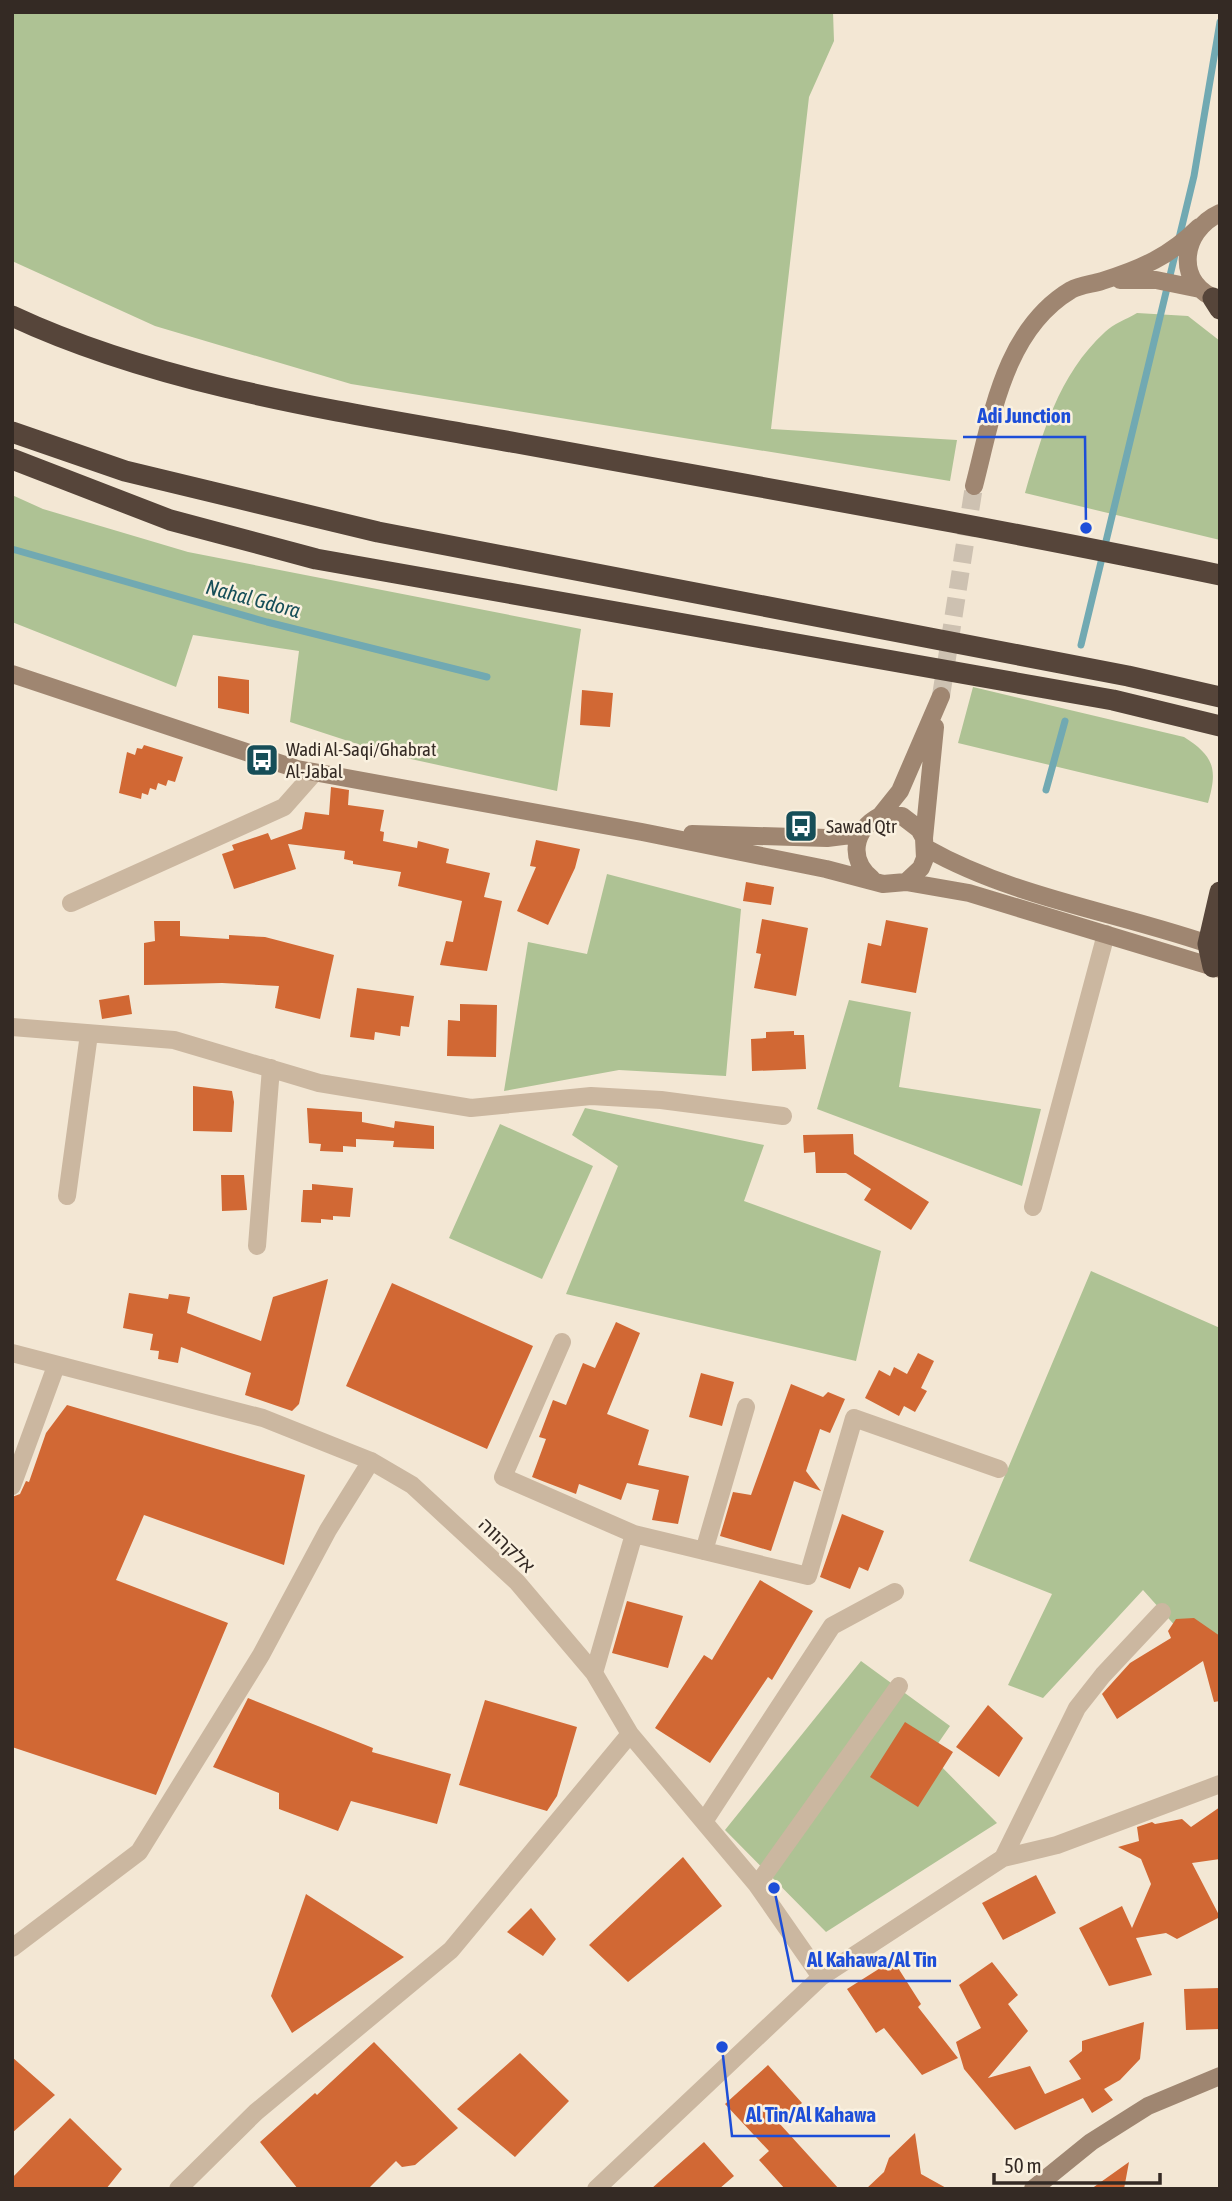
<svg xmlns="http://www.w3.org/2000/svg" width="1232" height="2201" viewBox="0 0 1232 2201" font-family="'Asap Condensed','Noto Sans Hebrew',sans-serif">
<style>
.green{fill:#aec294}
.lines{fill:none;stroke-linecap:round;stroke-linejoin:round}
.stream{stroke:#71a9b2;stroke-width:7}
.building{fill:#d16834}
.secondary-tunnel{stroke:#cdc1b1;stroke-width:18;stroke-dasharray:18 9;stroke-linecap:butt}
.street{stroke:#cbb7a0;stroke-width:18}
.secondary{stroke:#9f8671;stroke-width:18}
.highway{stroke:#56453a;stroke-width:21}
.labels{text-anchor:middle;stroke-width:5;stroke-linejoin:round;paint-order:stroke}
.poi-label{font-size:19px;fill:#342a24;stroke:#faf1e0;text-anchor:start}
.street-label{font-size:19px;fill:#342a24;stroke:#faf1e0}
.water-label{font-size:21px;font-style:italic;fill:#164e58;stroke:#faf1e0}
.leader{fill:none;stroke:#1d4ed8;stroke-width:2.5}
.callout-dot{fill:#1d4ed8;stroke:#faf1e0;stroke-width:2.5}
.callout-label{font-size:21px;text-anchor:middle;font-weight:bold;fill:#1d4ed8;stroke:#faf1e0;stroke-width:5;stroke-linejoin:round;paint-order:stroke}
</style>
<rect width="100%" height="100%" fill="#f3e7d4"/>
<!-- green -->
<path class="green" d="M12 12H833L834 41 809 97 771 429 957 440 950 481 351 384 155 326 12 261Z
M1137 313 1188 316 1220 341V540L1025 493C1042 435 1058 375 1105 332 1113 324 1127 319 1137 313Z
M12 495 43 509 188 552 581 629 557 791 388 754 290 722 299 651 193 635 176 687 12 622Z
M973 687 1184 737C1214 756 1218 769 1208 803L958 743Z
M607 874 741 909 726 1076 619 1070 504 1091 528 942 587 954Z
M849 1000 911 1012 899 1087 1041 1109 1022 1186 817 1109Z
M585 1108 764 1145 744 1201 881 1251 856 1361 566 1294 618 1166 572 1135Z
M500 1124 593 1166 542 1279 449 1238Z
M1091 1271 1220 1328V1666L1213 1668 1143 1590 1043 1698 1008 1685 1052 1594 969 1561Z
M861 1661 950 1726 930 1755 997 1823 826 1932 725 1830Z"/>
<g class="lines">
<!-- stream -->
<path class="stream" d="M12 549 267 622 487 677
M1081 645 1194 176 1220 22
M1046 790 1065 721"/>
</g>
<!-- building -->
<path class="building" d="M218 676 249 680V714L218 708Z
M582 690 613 693 610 727 580 725Z
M144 745 183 757 175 782 168 780 166 786 158 783 156 790 150 788 148 795 142 793 141 799 119 793 127 752 135 755 137 748 142 749Z
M331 787 349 790 348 805 384 810 380 831 384 832 383 841 417 848 418 841 449 849 446 863 490 873 484 897 502 901 487 971 440 965 446 941 453 942 462 901 398 886 401 872 353 864V861L344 859 345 851 288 844 296 869 234 889 222 854 234 850 232 845 268 833 271 840 302 829 305 812 329 815Z
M536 840 580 849 575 868 548 925 517 911 536 867 530 866Z
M746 882 774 887 771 905 743 901Z
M762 919 808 928 796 996 754 988 761 954 756 953Z
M886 920 928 928 916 993 861 983 868 943 881 946Z
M154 921H180V936L229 939V935L265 937 334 955 320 1019 275 1008 279 986 222 983 144 985V943L155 941Z
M357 988 414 996 409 1027 401 1026 400 1036 375 1032 374 1040 350 1037Z
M129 995 132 1014 102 1019 99 1000Z
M460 1004 497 1005 496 1057 447 1056 448 1020 460 1021Z
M794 1031V1035H804L806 1069 752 1071 751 1039 766 1038V1032Z
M193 1086 232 1091 234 1102 232 1132 193 1131Z
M307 1108 362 1112V1122L394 1128 395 1121 434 1126V1149L393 1147 394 1141 356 1139V1147L343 1146V1152L320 1151 321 1144 309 1143Z
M853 1134 854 1154 929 1202 911 1230 864 1200 871 1189 846 1173H816L815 1152 804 1153 803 1135Z
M221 1175H244L247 1210 222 1211Z
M312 1184 353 1188 350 1217 333 1216V1220L321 1219V1223L301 1222 303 1190H312Z
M328 1279 299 1404 292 1411 245 1395 251 1373 181 1347 178 1363 158 1359 159 1351 150 1350 153 1334 123 1328 129 1293 168 1299 169 1294 190 1297 187 1313 261 1341 273 1297Z
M392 1283 533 1346 487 1449 346 1386Z
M616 1322 640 1333 607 1414 649 1430 638 1465 689 1476 678 1524 652 1520 659 1490 627 1483 621 1500 579 1484 576 1494 532 1477 546 1439 539 1437 553 1400 566 1405 583 1363 595 1368Z
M918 1353 934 1361 921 1388 927 1391 915 1412 904 1406 899 1416 865 1398 879 1370 890 1376 894 1367 907 1374Z
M701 1373 734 1382 722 1426 689 1417Z
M791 1384 823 1397 828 1392 845 1399 830 1433 820 1429 806 1471 821 1491 794 1481 771 1551 720 1536 733 1492 751 1495Z
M67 1405 305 1475 284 1565 144 1515 116 1580 228 1623 156 1795 12 1747V1497L20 1494 26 1481 29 1482 46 1433Z
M842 1514 884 1531 868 1571 859 1567 850 1589 820 1577Z
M760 1580 813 1611 772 1680 768 1677 710 1763 655 1728 704 1655 712 1660Z
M627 1601 683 1616 668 1668 612 1653Z
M1194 1618 1220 1636V1701L1214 1702 1203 1661 1117 1719 1102 1694 1130 1663 1171 1638 1168 1631 1176 1619Z
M248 1698 373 1748 372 1752 451 1774 437 1824 351 1801 338 1831 279 1809V1793L213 1767Z
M485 1700 577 1727 557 1796 547 1811 459 1785Z
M988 1705 1023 1738 999 1777 956 1747Z
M905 1722 953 1752 918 1807 870 1777Z
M1220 1807V1859L1192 1863 1220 1917 1177 1939 1166 1933 1136 1938 1152 1975 1109 1986 1079 1928 1122 1906 1132 1928 1151 1884 1141 1859 1118 1847 1139 1841 1137 1827 1152 1822 1155 1824 1182 1819 1191 1827Z
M683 1857 722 1906 628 1982 589 1945Z
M1036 1875 1056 1913 1003 1940 982 1903Z
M306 1894 404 1957 292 2033 271 1996Z
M531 1908 556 1939 543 1956 507 1932Z
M893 1960 921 2004 918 2007 958 2058 922 2075 884 2028 876 2033 847 1989Z
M992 1962 1018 1995 1008 2004 1028 2031 988 2078 1030 2066 1045 2094 1081 2079 1069 2061 1082 2051V2041L1144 2022 1140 2059 1120 2080 1104 2089 1113 2100 1092 2113 1083 2098 1015 2130 964 2069 956 2042 981 2028 959 1985Z
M1220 1988V2029L1186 2030 1184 1989Z
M374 2042 458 2128 415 2165 402 2167 396 2161 368 2189H298L260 2142 315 2093 317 2095Z
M520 2053 569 2101 515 2157 457 2109Z
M12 2057 55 2095 12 2133Z
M768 2065 802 2103 779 2123 839 2189H785L759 2160 769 2151 725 2104Z
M70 2118 122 2169 106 2189H12V2178Z
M915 2133 921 2174 948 2189H866L884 2172 889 2158Z
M704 2142 734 2176 719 2189H651Z
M1129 2162 1124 2189H1091Z"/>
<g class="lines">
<!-- secondary-tunnel -->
<path class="secondary-tunnel" d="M941 696 974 486"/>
<!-- street -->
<path class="street" d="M71 903 284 807 314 773
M12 1027 174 1040 319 1083 471 1108 591 1096 661 1100 783 1116
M67 1196 89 1034
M1033 1207 1106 934
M257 1246 271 1068
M562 1342 503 1477 634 1534 808 1576 854 1418 999 1469
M12 1353 263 1418 371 1461 412 1485 517 1582 594 1673 630 1734 757 1885 821 1977
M12 1486 56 1366
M704 1551 746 1407
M594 1673 634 1534
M705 1820 832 1626 895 1592
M1003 1858 1077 1708 1103 1675 1162 1612
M757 1885 899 1686
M12 1948 139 1852 261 1655 328 1530 371 1461
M178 2189 256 2112 451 1950 630 1734
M596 2189 821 1977 1003 1858 1057 1845 1220 1784"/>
<!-- secondary -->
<path class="secondary" d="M1220 213C1180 231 1174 286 1220 300
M1120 280H1156L1200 289
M974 486C992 417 1004 330 1071 290 1080 285 1093 284 1102 281 1141 269 1170 256 1199 227
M12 674 297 769 642 832 826 869 883 884 906 882 921 868 925 858 924 838 919 829 902 816H880C853 830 848 859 872 879
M880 816 900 791 941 696
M692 834 827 838 859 834
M924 838 935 727
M926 848C1016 899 1123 913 1220 948
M906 882 969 893 1220 969
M1033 2189 1091 2142 1148 2106 1220 2076"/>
<!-- highway -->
<path class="highway" d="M1213 298 1220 309
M12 316C166 388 351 413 517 443 752 486 986 526 1220 575
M12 432 125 471 378 532 1128 676 1220 697
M12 459 170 520 316 559 1113 700 1220 726
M1220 892 1208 944 1213 967 1220 962"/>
</g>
<!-- icons -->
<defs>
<symbol id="bus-square" viewBox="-11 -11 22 22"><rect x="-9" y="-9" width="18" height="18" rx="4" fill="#164e58" stroke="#faf1e0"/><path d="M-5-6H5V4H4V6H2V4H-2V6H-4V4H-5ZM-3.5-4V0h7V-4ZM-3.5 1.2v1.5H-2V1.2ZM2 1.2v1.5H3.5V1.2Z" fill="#fff"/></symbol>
</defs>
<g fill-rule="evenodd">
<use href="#bus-square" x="243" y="741" width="38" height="38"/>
<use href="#bus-square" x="782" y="807" width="38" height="38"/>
</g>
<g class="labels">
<!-- poi labels -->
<g class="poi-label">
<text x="286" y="756">Wadi Al-Saqi/Ghabrat<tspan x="286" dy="22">Al-Jabal</tspan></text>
<text x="826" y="833">Sawad Qtr</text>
</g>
<!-- street labels -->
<g class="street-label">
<text transform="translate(507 1545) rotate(44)" y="7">אלקהווה</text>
</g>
<!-- water labels -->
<g class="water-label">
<text transform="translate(253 599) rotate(15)" y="7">Nahal Gdora</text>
</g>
</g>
<!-- callouts -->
<path class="leader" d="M1086 528L1085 437H963M774 1888L793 1981H951M722 2047L732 2136H890"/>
<g class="callout-dot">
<circle cx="1086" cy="528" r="7"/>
<circle cx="774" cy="1888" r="7"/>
<circle cx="722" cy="2047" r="7"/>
</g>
<g class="callout-label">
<text x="1024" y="423">Adi Junction</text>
<text x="872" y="1967">Al Kahawa/Al Tin</text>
<text x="811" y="2122">Al Tin/Al Kahawa</text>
</g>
<!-- border -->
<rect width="1232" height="2201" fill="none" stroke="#342a24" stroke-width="28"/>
<!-- scale -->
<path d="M994 2173v10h166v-10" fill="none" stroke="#342a24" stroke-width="3.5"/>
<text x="1004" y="2173" font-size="21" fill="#342a24" stroke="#faf1e0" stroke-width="5" paint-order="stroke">50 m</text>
</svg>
